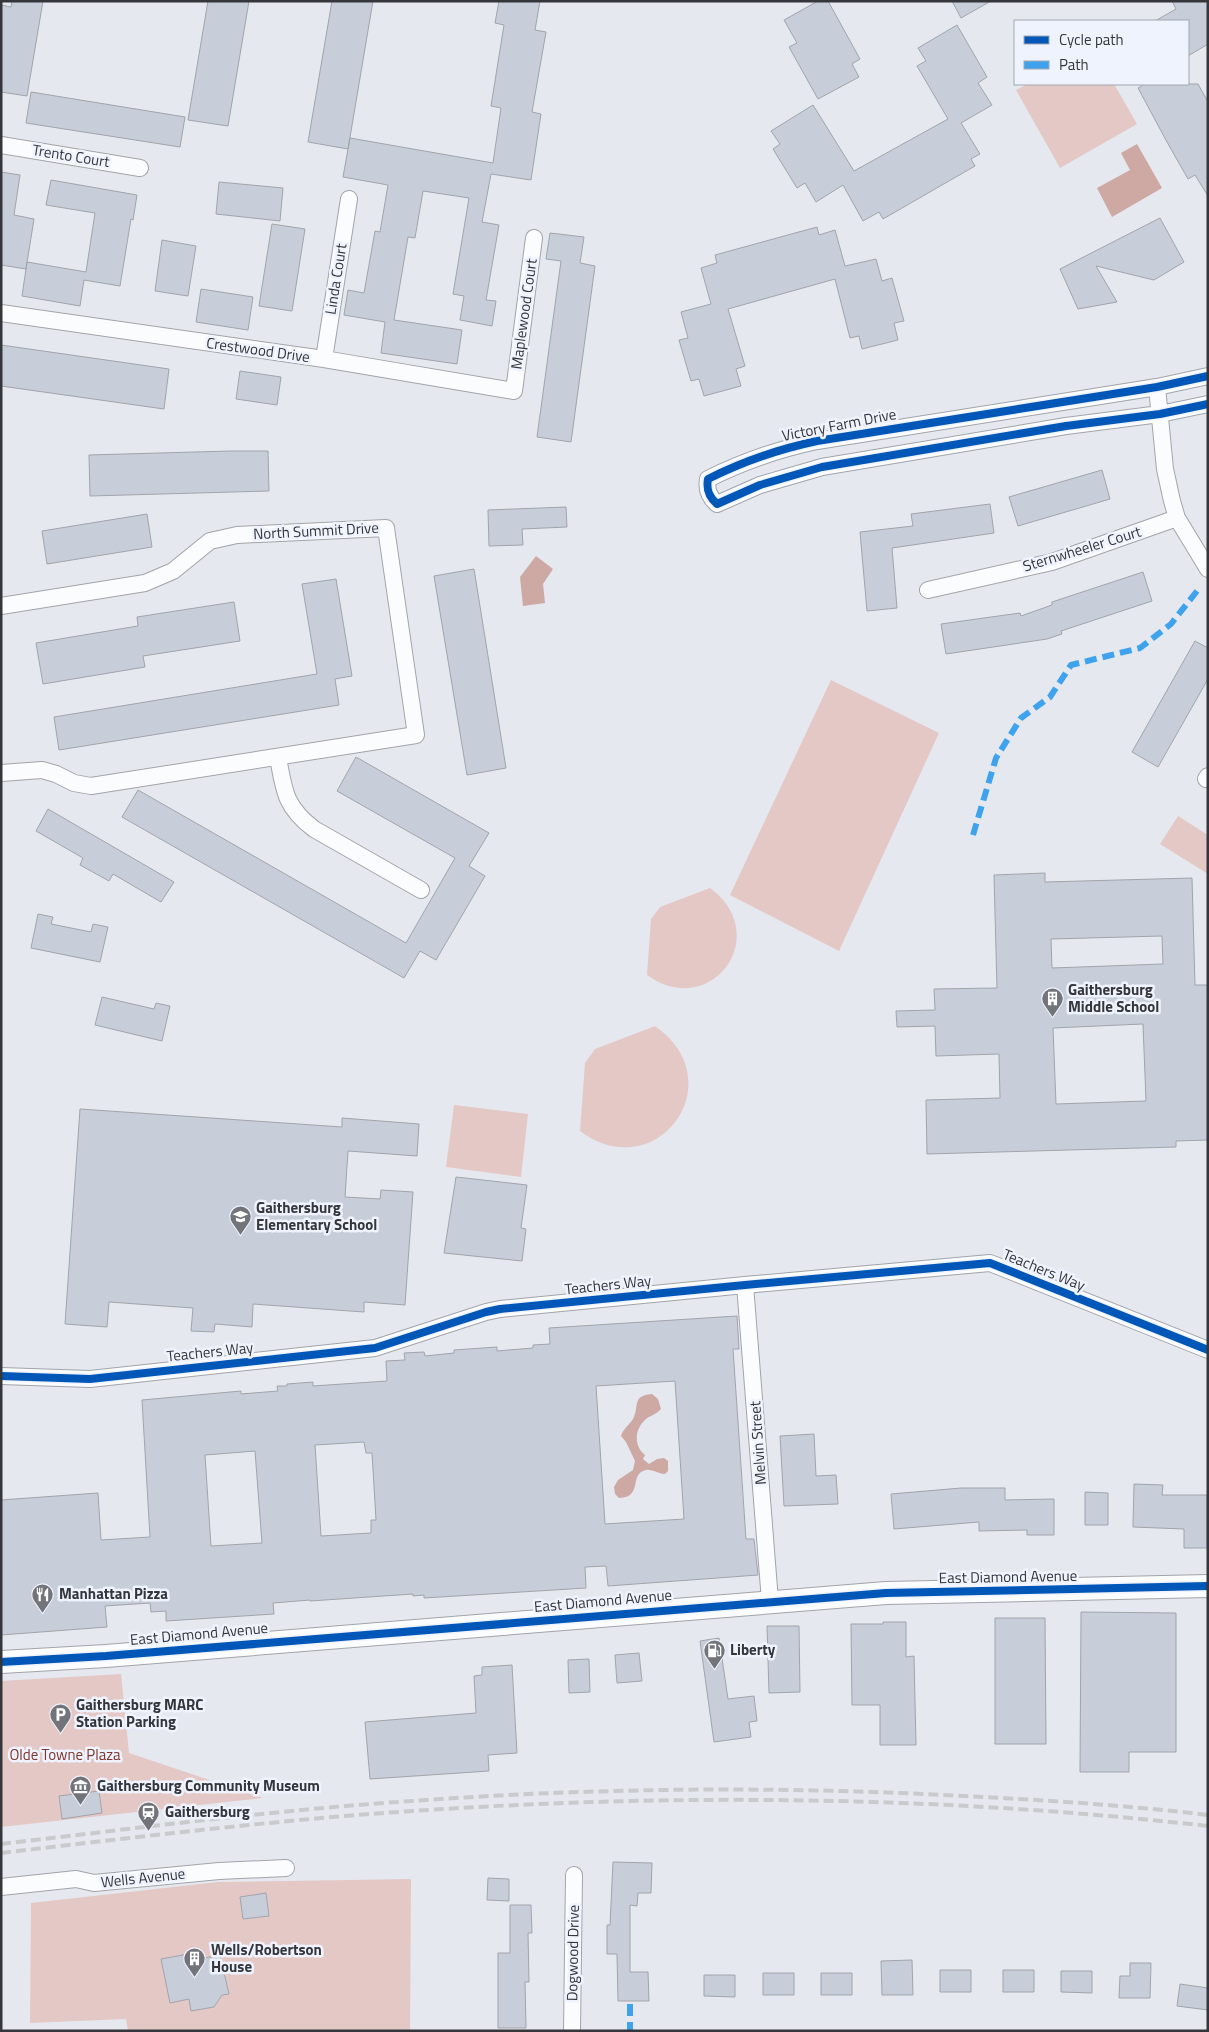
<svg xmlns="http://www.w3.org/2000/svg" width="1209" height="2032" viewBox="0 0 1209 2032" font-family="'Titillium Web',sans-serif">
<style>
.green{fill:#e4c8c5}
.water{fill:#cea8a2}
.building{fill:#c8cdda;stroke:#a2a4aa;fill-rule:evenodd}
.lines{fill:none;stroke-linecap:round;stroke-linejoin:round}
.street-casing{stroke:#a2a4aa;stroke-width:18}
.secondary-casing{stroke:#a2a4aa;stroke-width:24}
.street{stroke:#fbfcfd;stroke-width:16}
.secondary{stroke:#fbfcfd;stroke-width:22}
.rail{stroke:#c9cacc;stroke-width:4;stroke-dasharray:10 5;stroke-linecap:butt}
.quiet{stroke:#3ea3ec;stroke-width:6;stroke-dasharray:12 6;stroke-linecap:butt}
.cycleway-casing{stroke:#eff3fe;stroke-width:11}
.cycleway{stroke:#0057b8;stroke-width:8}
.labels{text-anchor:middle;stroke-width:5;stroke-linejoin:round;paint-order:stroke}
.street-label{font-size:15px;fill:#34363b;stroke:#eff3fe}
.poi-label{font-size:15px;font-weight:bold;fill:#34363b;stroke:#eff3fe;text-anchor:start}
.park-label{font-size:15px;fill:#7e382c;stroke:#eff3fe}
</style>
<rect width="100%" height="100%" fill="#e5e8ef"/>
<!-- green -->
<path class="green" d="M1028 84H1114L1137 124 1060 168 1016 90Z
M831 680 939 733 839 951 730 895Z
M1178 816 1208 835V874L1160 844Z
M710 888C774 935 711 1021 647 975L651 919 660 907Z
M655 1026C735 1082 656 1188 580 1131L585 1063 595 1049Z
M454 1105 528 1114 521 1177 446 1167Z
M121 1674 129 1753 263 1798 1 1827V1681Z
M411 1879 410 2031H128L126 2019 30 2023 31 1903 218 1882Z"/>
<!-- water -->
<path class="water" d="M1137 144 1162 188 1112 217 1097 188 1130 170 1121 153Z
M536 556 553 569 543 584 545 603 523 606 520 577Z
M652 1394 658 1399 661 1409C656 1415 650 1415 645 1420 634 1430 634 1446 645 1455L643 1459 649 1464 657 1459 664 1458 668 1461V1471L665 1474C658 1474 652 1469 646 1470 628 1474 644 1497 619 1498L615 1494 614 1487 618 1480 633 1470 635 1461 626 1442 621 1436C623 1429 629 1425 633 1419 640 1406 631 1396 652 1394Z"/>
<!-- building -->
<path class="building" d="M12 1H43L27 96 1 92V5L11 7Z
M208 1H249L228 126 188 120Z
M332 1H373L348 149 308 142Z
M499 1H540L535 30 546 32 532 112 541 114 531 180 491 174 482 222 499 225 486 300 496 301 492 326 460 320 464 296 453 294 469 198 423 191 415 238 408 237 394 320 462 330 457 364 381 353 385 322 344 315 348 290 364 293 375 231 380 232 388 185 343 177 350 138 493 163 501 108 491 106 504 25 495 23Z
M818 1H828L860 59 852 64 859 77 818 99 789 47 797 43 784 20Z
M952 1H991L961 18Z
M1172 1H1208V44L1188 56V21H1155L1176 9Z
M957 25 987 77 978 83 992 105 961 123 980 154 971 159 975 166 883 219 879 212 863 221 843 185 816 202 805 183 797 188 773 149 780 144 771 131 813 105 854 171 948 119 917 66 926 61 918 48Z
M1145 84H1198L1208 102V196L1195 175 1188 179 1167 142 1138 88Z
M31 92 185 117 180 147 26 123Z
M1 172 20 175 14 215 34 219 26 269 1 265Z
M51 180 137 195 133 220 131 219 120 286 84 280 80 306 22 296 27 262 86 272 95 213 46 205Z
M219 182 283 188 280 221 216 214Z
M1160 218 1184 262 1154 280 1096 266 1117 302 1078 309 1060 269Z
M272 224 305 229 292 311 259 306Z
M817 227 819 235 835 230 845 266 876 259 882 281 892 278 904 321 894 323 898 340 862 349 859 336 850 338 835 279 728 309 745 366 736 369 741 386 704 396 699 379 691 381 679 340 688 338 681 312 711 304 701 268 717 263 715 255Z
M550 233 584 237 580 263 595 266 571 442 537 437 561 261 546 259Z
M162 240 196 246 188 296 155 291Z
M201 289 253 297 248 330 196 322Z
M1 345 169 369 164 409 1 386Z
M240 371 281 377 277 405 236 399Z
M230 451H268L269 491 90 496 89 455Z
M1102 470 1110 499 1018 526 1009 497Z
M990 504 994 533 892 548 897 608 867 611 860 532 913 526 911 514Z
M566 507 567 527 522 529 523 545 489 546 488 510Z
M147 514 152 547 47 564 42 531Z
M474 569 506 768 467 775 434 576Z
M1143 572 1152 601 1061 631 1062 634 1047 639 946 654 941 624 1020 613 1021 616 1052 605V602Z
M336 579 352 676 335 679 339 705 59 750 54 717 317 674 302 584Z
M234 602 240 641 143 656 145 667 43 684 36 643 138 626 137 617Z
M1195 641 1208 648V679L1158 767 1132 752Z
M356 757 489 833 469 866 485 876 436 960 420 951 404 978 122 817 138 790 406 943 455 858 337 791Z
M48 809 174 882 161 902 113 874 109 881 80 865 83 858 36 831Z
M1045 873V882L1192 878 1195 985H1208V1140L1176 1141V1147L927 1154 926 1100 1000 1098 999 1054 936 1056 935 1026 897 1027 896 1011 935 1010 934 989 997 988 994 875ZM1162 936 1163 964 1052 968 1051 939ZM1143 1024 1146 1101 1056 1104 1053 1028Z
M38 914 53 917 51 924 91 932 93 924 108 927 100 962 31 948Z
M102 997 154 1009 156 1003 170 1006 162 1041 95 1025Z
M80 1109 342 1127V1118L419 1124 417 1156 348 1151 345 1197 380 1199 381 1190 413 1192 405 1305 364 1302V1312L253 1304 252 1327 215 1324 214 1332 191 1331 193 1308 109 1302 107 1327 65 1324Z
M456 1177 527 1185 521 1228 526 1229 522 1261 444 1253Z
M737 1316 739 1349H733L746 1539H754L758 1575 608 1586 606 1566 585 1567 586 1588 424 1598V1595L413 1596V1594L310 1601V1600L273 1603 274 1614 166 1621V1611L151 1612 150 1603 105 1606 107 1627 1 1635V1500L98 1493 101 1540 150 1537 142 1400 241 1391V1394L278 1391 277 1386H287V1384L313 1382V1386L387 1381 386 1361 405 1360 404 1353 424 1352 425 1356 454 1353V1350L497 1347V1351L533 1348V1345L550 1344 549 1328ZM675 1381 684 1519 605 1524 596 1386ZM364 1442 366 1453H372L376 1520H371V1533L321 1536 315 1445ZM255 1451 262 1543 211 1546 205 1455Z
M814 1434 816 1476 836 1475 838 1504 784 1506 780 1436Z
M1134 1484 1163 1485 1162 1495H1207V1548H1184V1529L1133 1527Z
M961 1488H1005V1500L1054 1499V1535H1027V1530L979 1531V1522L894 1529 891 1494Z
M1085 1492 1108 1493V1525H1085Z
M1081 1612 1176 1613V1752H1129V1772H1080Z
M995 1618H1045L1046 1744H995Z
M883 1622H906V1657L914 1656 916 1745H880V1705H852L851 1624H883Z
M767 1626H799L800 1692 769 1693Z
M719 1638 728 1699 754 1696 757 1721 749 1722 751 1737 714 1742 700 1641Z
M639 1653 642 1681 617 1683 615 1655Z
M589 1659 590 1692 569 1693 568 1660Z
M512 1665 517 1753 488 1755 489 1771 370 1779 365 1722 476 1713 474 1676 482 1675V1667Z
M99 1791 102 1813 62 1819 59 1796Z
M613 1862 652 1863 651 1893H638L637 1906 630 1905V1972H648L649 2001H618L617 1954H607V1925H610Z
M488 1878 509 1879V1901L487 1900Z
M266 1893 269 1916 243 1919 240 1897Z
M510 1905H531L532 1933H528L529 1982H525L526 2028H498V1953H510Z
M188 1954 190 1961 220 1955 229 1994 222 1995 214 2007 191 2011 189 1999 170 2003 161 1959Z
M912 1960 913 1995H882L881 1961Z
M1130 1963H1151L1150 1998H1119L1120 1976H1130Z
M940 1970H971V1992H940Z
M1003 1970H1034V1992H1003Z
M1061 1971H1092V1993L1061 1992Z
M763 1973H794V1995H763Z
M821 1973H852V1995H821Z
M704 1975H735V1997L704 1996Z
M1180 1984 1208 1988V2010L1177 2006Z"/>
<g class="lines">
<defs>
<path id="street" d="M1 145 140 168
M1 313 324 359 514 391 534 238
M324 359 349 199
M1208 376 1157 387 817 441C779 449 742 462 708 479 706 490 709 497 717 504L760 485 822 467 1066 426 1160 414 1208 404
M1157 387 1165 469 1172 501 1177 518 1208 569
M928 590 1052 562 1177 518
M1 606 145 583 173 571 210 541 237 535 386 528 416 735 91 786 74 783 56 774 42 770 1 773
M278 757C284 791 285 807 314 829L421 890
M1206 779 1208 776
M745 1285 770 1601
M1 1376 90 1379 375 1348 486 1312 500 1309 745 1285 990 1263 1208 1350
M1 1887 76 1879 94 1883 219 1871 286 1868
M572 2031 574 1875"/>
<path id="secondary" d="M1 1662 106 1656 886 1593 1208 1586"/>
</defs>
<!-- street casing -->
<use href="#street" class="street-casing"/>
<!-- secondary casing -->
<use href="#secondary" class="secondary-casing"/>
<!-- street -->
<use href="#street" class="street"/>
<!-- secondary -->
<use href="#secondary" class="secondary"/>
<!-- rail -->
<path class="rail" d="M1 1844C138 1828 275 1810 412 1801 603 1787 793 1786 983 1797 1058 1801 1133 1806 1208 1815
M1 1853C138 1837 275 1820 412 1811 677 1793 944 1796 1208 1826"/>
<!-- quiet -->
<path class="quiet" d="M973 835 996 758 1021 718 1050 697 1071 665 1140 648 1171 624 1197 591
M630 2004V2031"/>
<defs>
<path id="cycleway" d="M1208 376 1157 387 817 441C779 449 742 462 708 479 706 490 709 497 717 504L760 485 822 467 1066 426 1160 414 1208 404
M1 1376 90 1379 375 1348 486 1312 500 1309 745 1285 990 1263 1208 1350
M1 1662 106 1656 886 1593 1208 1586"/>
</defs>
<!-- cycleway casing -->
<use href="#cycleway" class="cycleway-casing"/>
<!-- cycleway -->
<use href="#cycleway" class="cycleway"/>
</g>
<!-- icons -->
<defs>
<symbol id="building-pin" viewBox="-11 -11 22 30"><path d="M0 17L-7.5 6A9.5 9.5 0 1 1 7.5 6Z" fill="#72747a" stroke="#eff3fe"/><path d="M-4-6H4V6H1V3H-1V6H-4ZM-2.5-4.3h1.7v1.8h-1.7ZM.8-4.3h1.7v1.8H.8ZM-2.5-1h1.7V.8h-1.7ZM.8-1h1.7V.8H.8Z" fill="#fff"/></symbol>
<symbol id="school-pin" viewBox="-11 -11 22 30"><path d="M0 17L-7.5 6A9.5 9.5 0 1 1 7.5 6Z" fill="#72747a" stroke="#eff3fe"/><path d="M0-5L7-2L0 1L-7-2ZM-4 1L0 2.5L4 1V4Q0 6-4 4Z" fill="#fff"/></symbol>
<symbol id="restaurant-pin" viewBox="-11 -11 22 30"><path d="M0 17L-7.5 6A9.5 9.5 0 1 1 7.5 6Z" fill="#72747a" stroke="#eff3fe"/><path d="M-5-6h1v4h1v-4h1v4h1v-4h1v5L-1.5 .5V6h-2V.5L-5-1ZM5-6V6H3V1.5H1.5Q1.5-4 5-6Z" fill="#fff"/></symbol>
<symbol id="fuel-pin" viewBox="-11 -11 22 30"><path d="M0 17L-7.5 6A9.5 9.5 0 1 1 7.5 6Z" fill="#72747a" stroke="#eff3fe"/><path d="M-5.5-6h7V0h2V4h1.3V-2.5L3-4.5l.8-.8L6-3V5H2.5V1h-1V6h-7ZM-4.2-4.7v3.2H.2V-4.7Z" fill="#fff"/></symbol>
<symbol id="parking-pin" viewBox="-11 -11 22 30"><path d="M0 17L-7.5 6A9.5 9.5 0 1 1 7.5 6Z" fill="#72747a" stroke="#eff3fe"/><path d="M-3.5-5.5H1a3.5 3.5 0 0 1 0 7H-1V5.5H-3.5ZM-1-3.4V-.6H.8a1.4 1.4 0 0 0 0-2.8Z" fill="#fff"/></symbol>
<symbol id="museum-pin" viewBox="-11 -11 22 30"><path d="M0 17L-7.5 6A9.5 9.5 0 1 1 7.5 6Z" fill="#72747a" stroke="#eff3fe"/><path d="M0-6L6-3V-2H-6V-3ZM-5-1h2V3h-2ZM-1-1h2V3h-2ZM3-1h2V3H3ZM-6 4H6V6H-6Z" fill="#fff"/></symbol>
<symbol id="station-pin" viewBox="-11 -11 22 30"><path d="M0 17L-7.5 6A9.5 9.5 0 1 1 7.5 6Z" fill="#72747a" stroke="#eff3fe"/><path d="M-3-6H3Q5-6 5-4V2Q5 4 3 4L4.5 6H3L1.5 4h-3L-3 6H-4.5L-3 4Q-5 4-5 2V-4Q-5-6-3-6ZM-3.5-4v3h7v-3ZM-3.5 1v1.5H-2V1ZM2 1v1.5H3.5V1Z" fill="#fff"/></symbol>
</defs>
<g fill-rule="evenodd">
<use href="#building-pin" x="1040" y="986" width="25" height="34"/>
<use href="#school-pin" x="228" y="1204" width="25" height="34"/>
<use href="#restaurant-pin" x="30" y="1582" width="25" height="34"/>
<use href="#fuel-pin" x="702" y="1638" width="25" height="34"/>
<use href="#parking-pin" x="48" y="1702" width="25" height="34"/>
<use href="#museum-pin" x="68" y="1774" width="25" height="34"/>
<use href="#station-pin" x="136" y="1800" width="25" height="34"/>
<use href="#building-pin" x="182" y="1946" width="25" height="34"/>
</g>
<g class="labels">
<!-- street labels -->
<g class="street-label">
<text transform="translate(71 156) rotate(9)" y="5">Trento Court</text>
<text transform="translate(336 279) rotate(-81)" y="5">Linda Court</text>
<text transform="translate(524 314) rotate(-82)" y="5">Maplewood Court</text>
<text transform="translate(258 350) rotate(8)" y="5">Crestwood Drive</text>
<text transform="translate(839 425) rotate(-11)" y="5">Victory Farm Drive</text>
<text transform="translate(316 531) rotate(-3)" y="5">North Summit Drive</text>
<text transform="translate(1082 549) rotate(-17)" y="5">Sternwheeler Court</text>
<text transform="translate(1044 1270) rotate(22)" y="5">Teachers Way</text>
<text transform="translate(608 1285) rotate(-6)" y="5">Teachers Way</text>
<text transform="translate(210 1352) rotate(-6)" y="5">Teachers Way</text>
<text transform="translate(758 1443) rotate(-94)" y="5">Melvin Street</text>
<text transform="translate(1008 1577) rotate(-1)" y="5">East Diamond Avenue</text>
<text transform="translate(603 1601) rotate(-5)" y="5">East Diamond Avenue</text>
<text transform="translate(199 1634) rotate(-5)" y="5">East Diamond Avenue</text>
<text transform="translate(143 1878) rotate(-6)" y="5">Wells Avenue</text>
<text transform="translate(573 1953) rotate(-89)" y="5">Dogwood Drive</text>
</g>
<!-- poi labels -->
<g class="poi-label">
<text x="1068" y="995">Gaithersburg<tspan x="1068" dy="17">Middle School</tspan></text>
<text x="256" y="1213">Gaithersburg<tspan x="256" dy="17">Elementary School</tspan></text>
<text x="59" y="1599">Manhattan Pizza</text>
<text x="730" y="1655">Liberty</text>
<text x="76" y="1710">Gaithersburg MARC<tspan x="76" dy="17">Station Parking</tspan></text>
<text x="97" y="1791">Gaithersburg Community Museum</text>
<text x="165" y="1817">Gaithersburg</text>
<text x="211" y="1955">Wells/Robertson<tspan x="211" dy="17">House</tspan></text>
</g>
<!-- park labels -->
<g class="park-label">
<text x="65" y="1760">Olde Towne Plaza</text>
</g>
</g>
<!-- border -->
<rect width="1209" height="2032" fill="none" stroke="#34363b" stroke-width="5"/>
<!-- legend -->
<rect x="1014" y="20" width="175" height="65" fill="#eff3fe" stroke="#a4a7b0"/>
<rect x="1024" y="36" width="25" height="8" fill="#0057b8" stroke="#a4a7b0"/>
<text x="1059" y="45" font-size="15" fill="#34363b">Cycle path</text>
<rect x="1024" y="61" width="25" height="8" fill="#3ea3ec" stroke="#a4a7b0"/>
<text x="1059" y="70" font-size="15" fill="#34363b">Path</text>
</svg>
